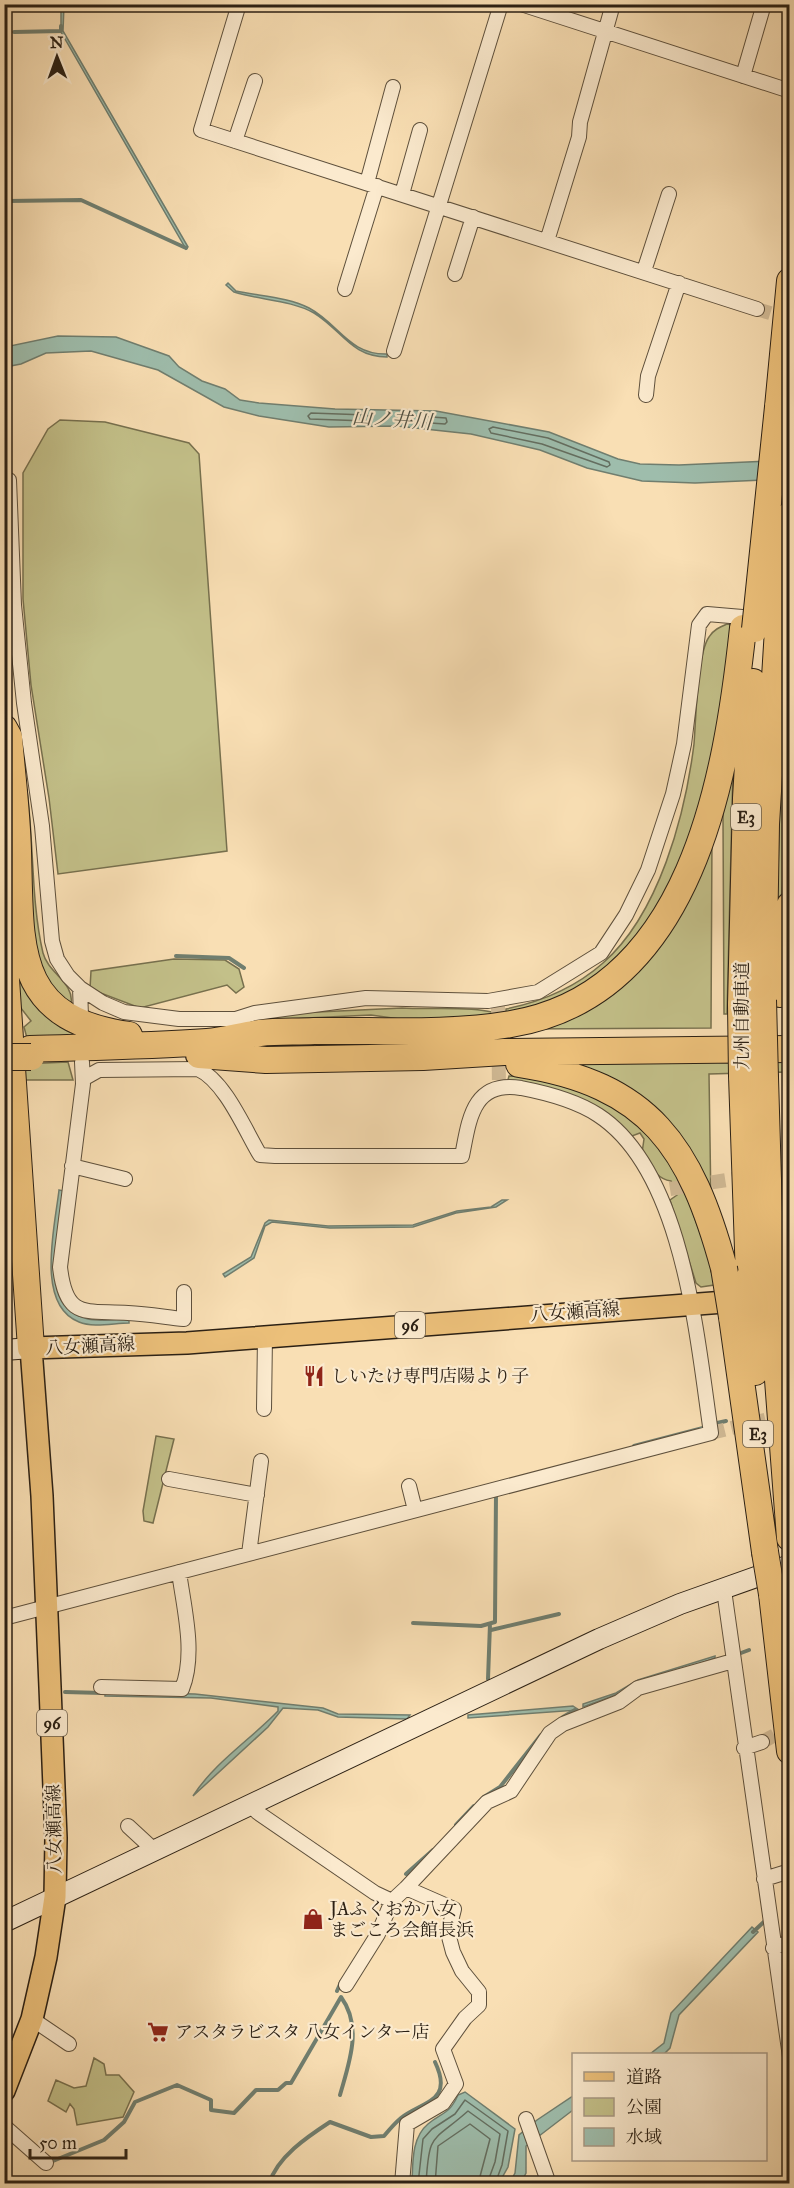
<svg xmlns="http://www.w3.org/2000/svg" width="794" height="2188" viewBox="0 0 794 2188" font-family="'IM FELL Great Primer','Noto Serif JP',serif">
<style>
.green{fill:#c3c089;stroke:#77704e;stroke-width:1.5}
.water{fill:#9ebdac;stroke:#707e6f;stroke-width:1.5}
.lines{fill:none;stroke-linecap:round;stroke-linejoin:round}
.shore{stroke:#646e60;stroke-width:1.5}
.stream{stroke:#707e6f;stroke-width:4}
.street-tunnel{stroke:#d0b994;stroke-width:14;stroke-dasharray:14 7;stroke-linecap:butt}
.street-casing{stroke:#5e503c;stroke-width:16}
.secondary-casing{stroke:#2b2014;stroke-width:22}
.primary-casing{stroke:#2b2014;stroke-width:24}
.highway-casing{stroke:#2b2014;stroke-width:28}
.street{stroke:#fbeace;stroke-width:14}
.secondary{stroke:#fbeace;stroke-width:20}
.primary{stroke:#ecc07a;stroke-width:21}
.highway{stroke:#ecc07a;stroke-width:26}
.highway-bridge-casing{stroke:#2b2014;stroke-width:28;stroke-linecap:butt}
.highway-bridge{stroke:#ecc07a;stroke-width:26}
.labels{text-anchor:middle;stroke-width:4.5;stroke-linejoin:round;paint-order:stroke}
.shield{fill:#fbeace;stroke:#695d4c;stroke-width:1.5}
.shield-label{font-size:16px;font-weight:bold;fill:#2b2014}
.street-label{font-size:18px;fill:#2b2014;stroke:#fbeace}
.poi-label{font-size:18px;fill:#2b2014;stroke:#fbeace;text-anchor:start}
.water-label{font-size:20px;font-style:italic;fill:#4e4f42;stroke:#fbeace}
</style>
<rect width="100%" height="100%" fill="#f9dfb4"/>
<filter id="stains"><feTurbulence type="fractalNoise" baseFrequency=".00333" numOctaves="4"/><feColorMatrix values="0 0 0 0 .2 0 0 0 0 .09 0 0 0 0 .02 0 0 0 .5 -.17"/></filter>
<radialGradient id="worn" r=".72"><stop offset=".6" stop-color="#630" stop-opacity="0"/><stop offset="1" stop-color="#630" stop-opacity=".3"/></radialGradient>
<!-- green -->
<path class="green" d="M60 420 105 422 189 443 199 454 227 851 58 874 49 798 31 685 23 599V473L48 429Z
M727 624 732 625 730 672 693 846 643 938 574 992 506 1016V1009C540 1002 576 987 603 963 659 914 685 816 694 744 696 720 697 654 709 637 713 630 720 627 727 624Z
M789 632V778L781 911 777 912 781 755Z
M733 768 727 1014H724L723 818 725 789Z
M27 790C34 843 31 902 43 953 48 973 75 983 71 1004L37 974 19 792Z
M712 834 711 1028 517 1029 632 970Z
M174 959 225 960 239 969 244 987 236 993 227 985 140 1008 90 989 91 971Z
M16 980H21L85 1036 28 1042 24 1027 31 1021 17 1003Z
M402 1008C431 1010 465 1006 492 1012L493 1018 414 1021 371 1015 285 1019 259 1024 260 1019 276 1014Z
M551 1058 789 1060V1222L786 1072 709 1074 711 1206 693 1167Z
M68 1062 73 1080H23V1064Z
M509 1076C580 1076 644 1115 679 1176 686 1189 690 1205 695 1219 703 1241 712 1261 714 1285L701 1287 696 1283 670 1200 677 1195 671 1181C656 1179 650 1165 642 1153L644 1139 640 1133 632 1136 605 1115 513 1083 508 1080Z
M156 1436 174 1439 153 1523 144 1521 143 1511Z
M94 2058 104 2064 106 2075H119L134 2092 123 2117 77 2125 74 2109 70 2104 66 2112 48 2101 56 2080 74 2088 86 2086Z"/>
<!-- water -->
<path class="water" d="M61 5H64L63 31 188 247 186 249 61 32Z
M228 283 236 291C258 296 289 297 309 308 339 324 349 355 387 354V357C351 357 342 330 314 313 291 300 259 300 234 292L226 285Z
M58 336 116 337 169 356 179 367 202 381 225 389 240 400 259 403 335 409 436 411 549 432 618 459 640 464 679 465 789 460V479L695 483 642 481 587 468 540 450 471 434 397 426 329 427 259 416 224 407 158 370 91 351 46 353 21 364 5 367V347Z
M59 1190 64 1191C61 1227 39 1308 88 1319 100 1322 116 1319 129 1318V1323C114 1323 93 1328 79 1322 35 1305 55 1226 59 1190Z
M502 1200H507L496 1207 456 1213 413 1227 330 1228 272 1222 265 1226 254 1258 225 1277 223 1274 251 1257 265 1223 269 1220 328 1226 413 1225 457 1211 491 1207Z
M715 1656V1658L583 1707V1704L616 1693 638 1680Z
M105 1692 195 1694 323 1708 338 1714 410 1715 407 1719 338 1717 318 1710 283 1708 268 1727 193 1796C214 1763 251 1739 278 1711V1707L211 1698 105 1696Z
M573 1706 579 1710 468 1718V1715Z
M752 1927 758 1932 679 2015 670 2048 664 2054H650L664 2043 671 2013Z
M465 2092 515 2129 508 2167 499 2183H412C413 2164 411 2138 428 2124 442 2112 449 2115 458 2095Z
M573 2096V2110L526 2146V2173L521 2183 509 2184 515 2173 519 2135 537 2120Z"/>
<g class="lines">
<!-- shore -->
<path class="shore" d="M311 413 367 415 370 418 367 421 310 419 308 416Z
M403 415 446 418 447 422 445 424 402 421 400 417Z
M493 427 548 438 609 462 610 465 607 467 542 444 491 433 489 429Z
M418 2184 423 2139 432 2129 455 2114 465 2100 508 2131 502 2165 495 2184
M426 2184C429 2131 432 2143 468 2111L500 2134 495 2162 487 2184
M435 2184 438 2146 470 2124 490 2139 478 2184"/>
<!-- stream -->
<path class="stream" d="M14 32 61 31V26
M8 201 81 200 186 248
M176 956 229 958 244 968
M717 1423 726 1421
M634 1446 703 1428
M413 1623 481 1626 495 1622 496 1494
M491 1630 559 1614
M741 1653 749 1650
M488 1679 490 1624
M65 1692 103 1693
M563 1717 575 1710
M484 1797 500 1787 541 1735
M456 1825 474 1806
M406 1874 433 1850
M784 1906 786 1935
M753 1932 767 1919
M337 1991 341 1982
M53 2161 104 2140 124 2122 135 2102 177 2085 211 2100V2110L234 2113 256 2090H278L286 2083H291L341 1997C363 2027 349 2063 340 2095
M269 2184C277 2157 307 2137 330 2122L371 2137 384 2136C389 2130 395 2123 401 2118 423 2101 454 2102 435 2062"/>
<!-- street-tunnel -->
<path class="street-tunnel" d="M757 309 789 319
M498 1003 499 1089
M670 1189 790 1170
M711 1433 785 1415
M762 1742 790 1727"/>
<defs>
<path id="street" d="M239 4 201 130 757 309
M521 4 790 91
M743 76 764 4
M235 141 255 81
M367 183 393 87
M402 194 420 130
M547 241 579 137 580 122 613 4
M644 271 669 194
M455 274 473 217
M345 289 377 186
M394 351 501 4
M646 395 648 376 679 283
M4 480H9L14 605 24 703 42 826 52 941 57 959 68 976 80 988 103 1003 124 1012 179 1019H236L255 1013 366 998 488 1001 538 992 601 953 626 915 648 870 673 794 684 744 699 625 707 614 754 618
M786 485 790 486
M80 988 81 1016
M82 1062 83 1084 60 1267C66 1320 85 1310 128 1313 147 1314 165 1317 184 1319V1292
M72 1166 125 1179
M264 1409 265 1336
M169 1479 257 1495
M409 1486 415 1510
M249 1554 261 1461
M724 1590 790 2057
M4 1618 711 1433C697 1339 684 1171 598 1115 575 1100 547 1093 521 1088 472 1080 469 1121 462 1156H275L260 1155C245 1130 225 1081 198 1069L99 1070 83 1079
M101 1687 182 1689C196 1654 184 1609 179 1572
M744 1748 762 1742
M257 1812 375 1893 392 1901 406 1888
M128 1826 154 1850
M764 1879 790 1871
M773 1948 790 1942
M346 1985 378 1934 392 1901
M32 2019 69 2044
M526 2119 549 2184
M4 2126 46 2163
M402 2184 407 2124 443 2103 456 2084 443 2049 465 2018 479 2005V1992L462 1971 453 1952 448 1933 454 1909 406 1888 487 1802 511 1791 550 1733 563 1724 619 1702 638 1688 733 1661"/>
<path id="secondary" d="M4 1350 31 1348
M4 1922 599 1639 680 1604 790 1565"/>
<path id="primary" d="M4 2091 32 2019 46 1957 55 1897 56 1838 50 1687 42 1496 31 1348 187 1343 790 1297"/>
<path id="highway" d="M778 407 790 281
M4 728 9 737C12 775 17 813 18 851 21 946 12 1019 129 1035
M4 950 31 1348
M780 994 782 944 790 905
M763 1000 766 824 778 629
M741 1005 746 798 753 682
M30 1049C89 1047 148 1046 207 1042 225 1041 242 1035 260 1033 278 1031 296 1032 314 1031 379 1030 447 1035 511 1024 692 994 727 777 743 628
M199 1055 266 1060 423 1057 504 1052 790 1049
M519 1064C650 1084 691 1147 724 1268
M742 1076 749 1278
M765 1078 771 1281
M773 1314 790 1538
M752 1316 755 1372
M732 1317 765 1552
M772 1594 790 1751"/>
</defs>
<!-- street casing -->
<use href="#street" class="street-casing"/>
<!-- secondary casing -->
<use href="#secondary" class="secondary-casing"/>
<!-- primary casing -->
<use href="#primary" class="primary-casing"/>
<!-- highway casing -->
<use href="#highway" class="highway-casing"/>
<!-- street -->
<use href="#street" class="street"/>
<!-- secondary -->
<use href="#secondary" class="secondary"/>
<!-- primary -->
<use href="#primary" class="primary"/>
<!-- highway -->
<use href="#highway" class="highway"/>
<defs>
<path id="highway-bridge" d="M755 629 778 407
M778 629 790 515
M763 1000 765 1078
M741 1005 742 1076
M4 1057H31
M724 1268 732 1317
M749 1278 752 1316
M771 1281 773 1314
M765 1552 772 1594"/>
</defs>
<!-- highway-bridge casing -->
<use href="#highway-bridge" class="highway-bridge-casing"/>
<!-- highway-bridge -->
<use href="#highway-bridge" class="highway-bridge"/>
</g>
<!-- icons -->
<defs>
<symbol id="restaurant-bare" viewBox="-9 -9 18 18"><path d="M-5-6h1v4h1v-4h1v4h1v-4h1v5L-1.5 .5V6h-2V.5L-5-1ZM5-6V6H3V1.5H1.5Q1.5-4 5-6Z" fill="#8f2418" stroke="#fbeace" stroke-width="2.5" paint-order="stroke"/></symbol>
<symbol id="shop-bare" viewBox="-9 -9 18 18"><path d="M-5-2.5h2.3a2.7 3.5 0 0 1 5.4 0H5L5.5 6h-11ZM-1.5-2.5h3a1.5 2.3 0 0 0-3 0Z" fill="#8f2418" stroke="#fbeace" stroke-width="2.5" paint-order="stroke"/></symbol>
<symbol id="supermarket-bare" viewBox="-9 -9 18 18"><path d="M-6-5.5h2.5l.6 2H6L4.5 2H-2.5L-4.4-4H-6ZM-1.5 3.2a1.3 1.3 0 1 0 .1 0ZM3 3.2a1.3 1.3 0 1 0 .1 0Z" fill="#8f2418" stroke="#fbeace" stroke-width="2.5" paint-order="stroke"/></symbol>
</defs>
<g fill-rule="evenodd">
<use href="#restaurant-bare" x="299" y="1361" width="30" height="30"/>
<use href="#shop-bare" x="298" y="1904" width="30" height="30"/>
<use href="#supermarket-bare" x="143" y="2017" width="30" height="30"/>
</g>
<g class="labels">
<!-- shield labels -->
<g class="shield">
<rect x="731" y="804" width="30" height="26" rx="4.5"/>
<rect x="395" y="1312" width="30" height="26" rx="4.5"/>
<rect x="743" y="1421" width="30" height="26" rx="4.5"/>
<rect x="37" y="1710" width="30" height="26" rx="4.5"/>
</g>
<g class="shield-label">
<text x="746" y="823">E3</text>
<text x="410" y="1331">96</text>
<text x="758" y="1440">E3</text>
<text x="52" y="1729">96</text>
</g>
<!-- street labels -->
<g class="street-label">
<text transform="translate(742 1016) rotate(-90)" y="6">九州自動車道</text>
<text transform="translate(575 1312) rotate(-4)" y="6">八女瀬高線</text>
<text transform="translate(90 1346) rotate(-3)" y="6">八女瀬高線</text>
<text transform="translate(54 1829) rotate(-91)" y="6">八女瀬高線</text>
</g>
<!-- poi labels -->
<g class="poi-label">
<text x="331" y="1382">しいたけ専門店陽より子</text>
<text x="330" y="1915">JAふくおか八女<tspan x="330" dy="21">まごころ会館長浜</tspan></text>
<text x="175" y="2038">アスタラビスタ 八女インター店</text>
</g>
<!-- water labels -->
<g class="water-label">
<text transform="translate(392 419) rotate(4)" y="7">山ノ井川</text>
</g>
</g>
<!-- margin -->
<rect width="794" height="2188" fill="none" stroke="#f9dfb4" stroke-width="24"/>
<rect x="6" y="6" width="782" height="2176" fill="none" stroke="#2b2014" stroke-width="3"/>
<rect x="12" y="12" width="770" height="2164" fill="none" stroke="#2b2014" stroke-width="1.5"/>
<!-- legend -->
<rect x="572" y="2053" width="195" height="108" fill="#fbeace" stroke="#a89984" stroke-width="1.5"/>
<rect x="584" y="2072" width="30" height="9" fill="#ecc07a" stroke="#a89984" stroke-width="1.5"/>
<text x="626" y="2083" font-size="18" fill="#2b2014">道路</text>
<rect x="584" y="2098" width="30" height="18" fill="#c3c089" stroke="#a89984" stroke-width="1.5"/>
<text x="626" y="2113" font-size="18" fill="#2b2014">公園</text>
<rect x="584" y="2128" width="30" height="18" fill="#9ebdac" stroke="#a89984" stroke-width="1.5"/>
<text x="626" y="2143" font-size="18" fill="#2b2014">水域</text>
<!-- north arrow -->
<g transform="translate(57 57) rotate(359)" stroke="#fbeace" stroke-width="4.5" paint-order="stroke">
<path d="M0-4.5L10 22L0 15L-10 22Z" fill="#2b2014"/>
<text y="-9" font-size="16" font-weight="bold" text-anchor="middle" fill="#2b2014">N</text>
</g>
<!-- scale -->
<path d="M30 2149v9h96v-9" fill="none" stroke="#2b2014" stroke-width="3"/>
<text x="39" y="2149" font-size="18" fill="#2b2014" stroke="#fbeace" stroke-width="4.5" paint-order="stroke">50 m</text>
<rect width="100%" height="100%" filter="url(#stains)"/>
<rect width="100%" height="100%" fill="url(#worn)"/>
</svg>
